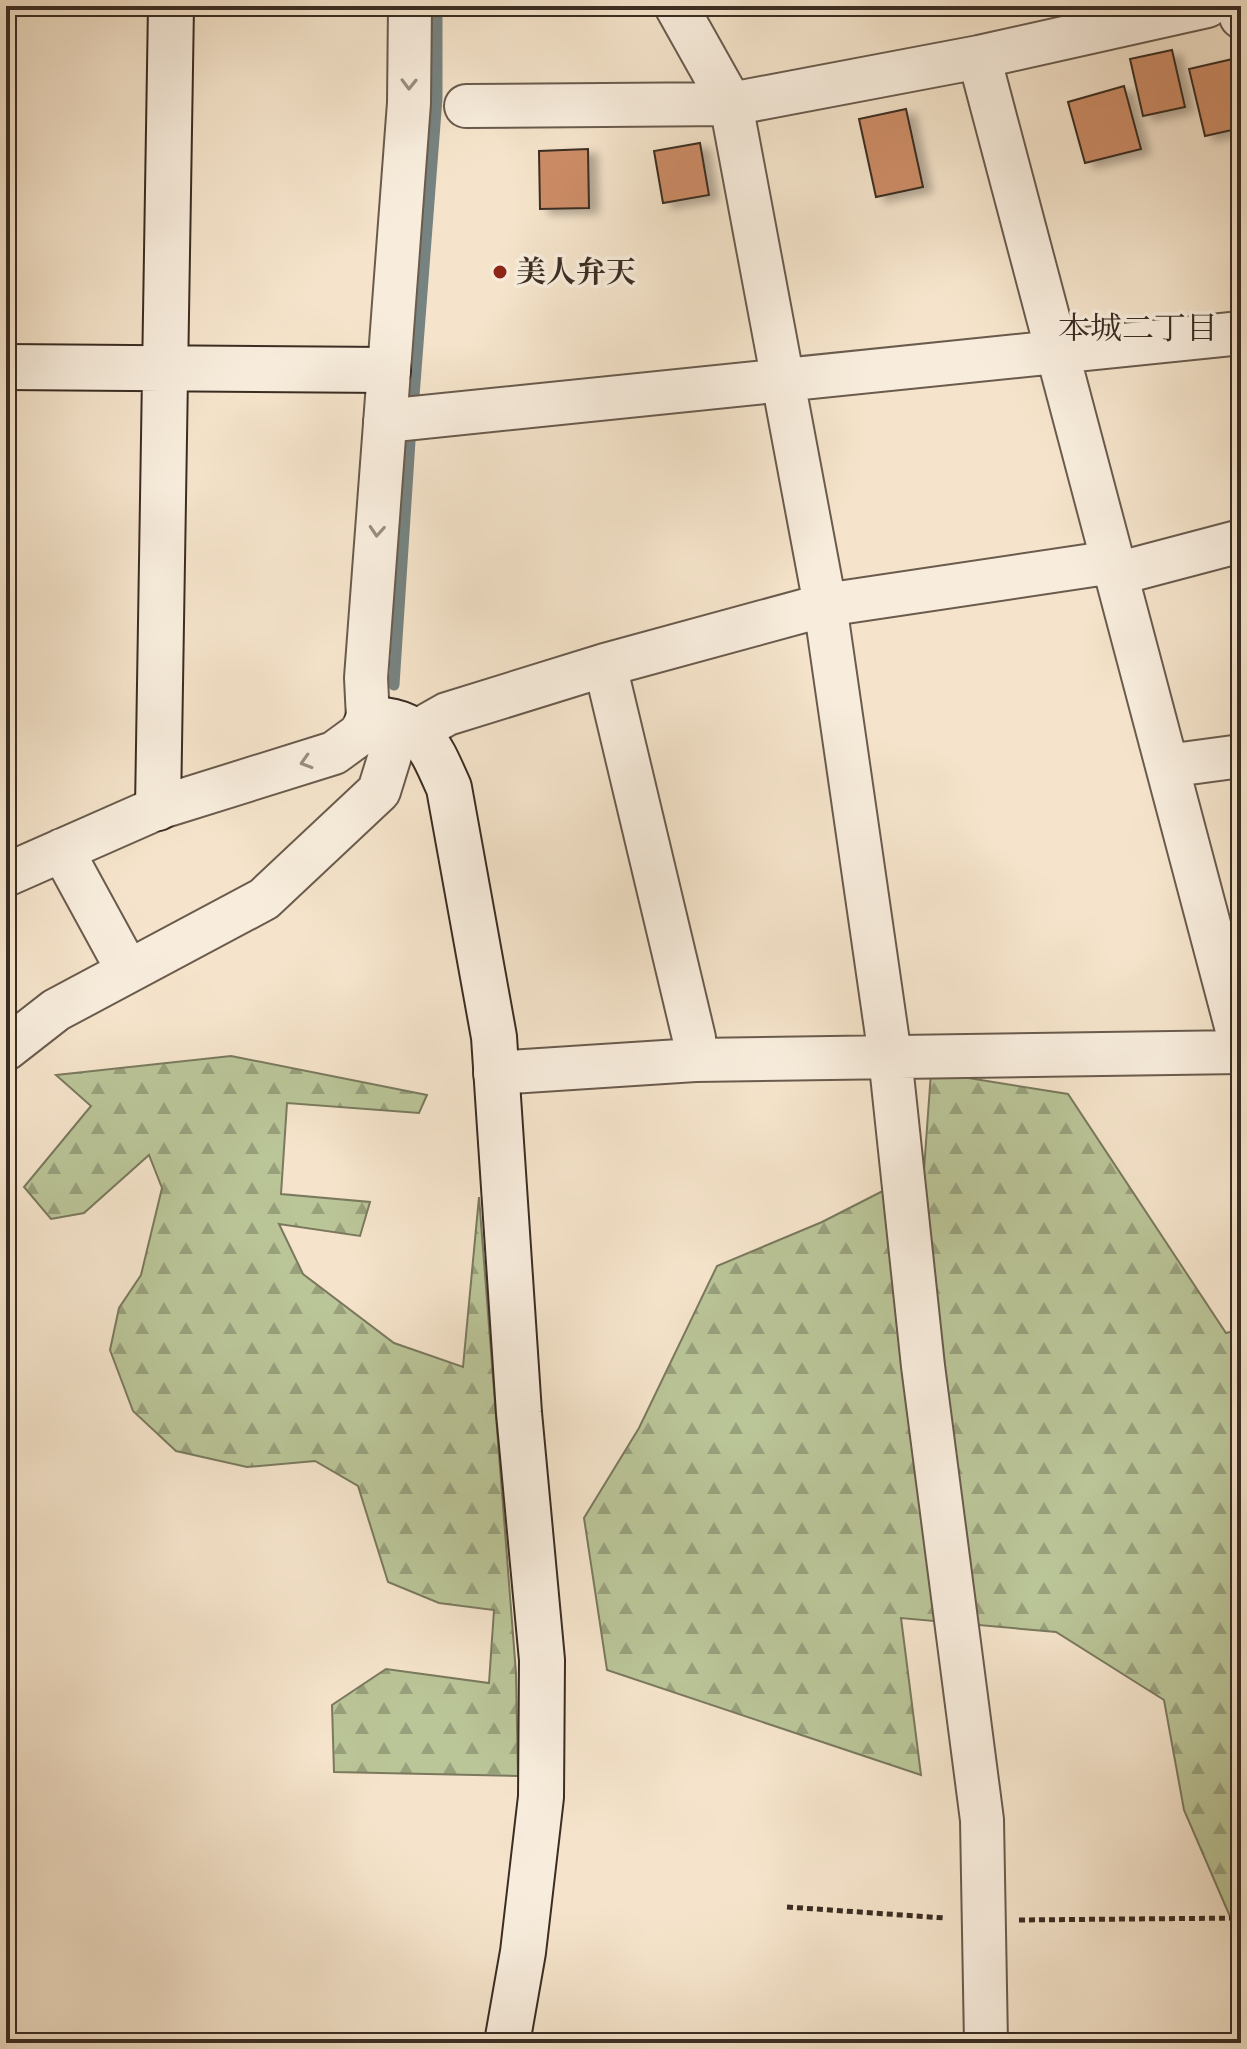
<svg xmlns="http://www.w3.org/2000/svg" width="1247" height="2049" viewBox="0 0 1247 2049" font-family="'IM FELL Great Primer','Noto Serif JP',serif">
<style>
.forest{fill:url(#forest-firs);stroke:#7a795e;stroke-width:2}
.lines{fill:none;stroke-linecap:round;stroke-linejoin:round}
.stream{stroke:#778381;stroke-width:11}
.building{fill:#cc8c66;stroke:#3b2d23;stroke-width:2;filter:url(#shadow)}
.street-casing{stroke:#6a5b4d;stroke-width:46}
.secondary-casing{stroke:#3b2d23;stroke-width:48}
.path{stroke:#3b2d23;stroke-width:5;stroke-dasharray:6 4;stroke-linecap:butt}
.street{stroke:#f8eddd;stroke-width:42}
.secondary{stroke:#f8eddd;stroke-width:44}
.oneway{stroke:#9a8d80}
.poi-dot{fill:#8f2418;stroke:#f8eddd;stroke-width:3}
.labels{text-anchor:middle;stroke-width:7;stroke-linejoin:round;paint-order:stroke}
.poi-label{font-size:30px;font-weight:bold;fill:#3b2d23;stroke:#f8eddd;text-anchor:start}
.neighbourhood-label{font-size:32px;fill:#3b2d23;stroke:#f8eddd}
</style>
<defs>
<pattern id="forest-firs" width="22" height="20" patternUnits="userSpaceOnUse" patternTransform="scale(2)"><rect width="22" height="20" fill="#bac598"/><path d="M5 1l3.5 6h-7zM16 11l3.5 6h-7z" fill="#98a07c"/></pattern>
<filter id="shadow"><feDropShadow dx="9" dy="5" stdDeviation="4" flood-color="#0004"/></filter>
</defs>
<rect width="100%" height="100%" fill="#f5e4cb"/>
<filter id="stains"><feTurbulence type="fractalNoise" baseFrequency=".0025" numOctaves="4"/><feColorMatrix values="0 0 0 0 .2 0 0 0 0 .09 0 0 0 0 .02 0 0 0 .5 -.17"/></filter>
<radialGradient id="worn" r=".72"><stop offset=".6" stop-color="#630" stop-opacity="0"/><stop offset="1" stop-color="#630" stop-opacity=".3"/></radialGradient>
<!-- forest -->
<path class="forest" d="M231 1056 427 1095 419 1113 287 1103 281 1194 370 1202 360 1236 279 1224 303 1274 394 1343 463 1367 479 1197 516 1673 518 1776 334 1772 332 1705 386 1669 489 1683 494 1610 439 1603 388 1582 358 1486 315 1461 247 1467 176 1451 133 1411 110 1350 119 1308 141 1275 162 1188 149 1155 84 1213 51 1219 24 1187 91 1106 56 1075Z
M931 1072 1068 1094 1226 1333 1241 1329V1942L1184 1810 1164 1700 1056 1632 901 1618 921 1775 607 1670 584 1518 639 1428 717 1266 822 1222 924 1170Z"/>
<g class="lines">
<!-- stream -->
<path class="stream" d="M413 409 437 98V6
M394 685 411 426"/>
</g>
<!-- building -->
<path class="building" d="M1172 50 1185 107 1143 116 1130 59Z
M1237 58 1241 75V128L1205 136 1189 69Z
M1124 86 1141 149 1085 163 1068 102Z
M906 109 923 187 876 197 859 119Z
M700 143 709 195 663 203 654 151Z
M588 149 589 208 540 209 539 151Z"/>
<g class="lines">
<defs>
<path id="street" d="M676 6 731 104 825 605 890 1056 923 1366 982 1820 986 2043
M1238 6 1241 17
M979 57 1241 1045
M466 106 731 104 979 57 1207 6
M385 421 1241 333
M1116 574 1241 541
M605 665 694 1038 695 1060
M417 731 447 714 605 665 825 605 1113 562
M1167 766 1241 756
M62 850 128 971
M6 875 158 808 334 753 360 734 368 719 366 678 409 103 410 6
M6 1049 56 1010 264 899 379 791 400 723
M495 1073 695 1060 1241 1052"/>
<path id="secondary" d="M6 367 388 370
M368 719C421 719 430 745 449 788L494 1037 519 1413 542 1660 541 1797 523 1952 507 2043
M158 808 171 6"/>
</defs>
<!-- street casing -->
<use href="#street" class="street-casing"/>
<!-- secondary casing -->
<use href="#secondary" class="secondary-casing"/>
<!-- path -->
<path class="path" d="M787 1907 945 1918
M1019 1920 1241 1918"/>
<!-- street -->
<use href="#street" class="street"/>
<!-- secondary -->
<use href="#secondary" class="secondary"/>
</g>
<!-- one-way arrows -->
<defs><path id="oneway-chevron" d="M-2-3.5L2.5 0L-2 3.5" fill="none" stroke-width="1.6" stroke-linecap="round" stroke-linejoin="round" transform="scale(2)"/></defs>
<g class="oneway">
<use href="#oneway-chevron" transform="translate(409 84) rotate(91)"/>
<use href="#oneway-chevron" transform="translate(377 531) rotate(94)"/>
<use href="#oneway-chevron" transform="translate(306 762) rotate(163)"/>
</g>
<!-- markers -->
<circle class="poi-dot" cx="500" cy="272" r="8"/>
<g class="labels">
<!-- poi labels -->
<g class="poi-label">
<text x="516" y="282">美人弁天</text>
</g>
<!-- neighbourhood labels -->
<g class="neighbourhood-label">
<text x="1138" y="339">本城二丁目</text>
</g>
</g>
<!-- margin -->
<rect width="1247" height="2049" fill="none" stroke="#f5e4cb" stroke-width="32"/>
<rect x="8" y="8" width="1231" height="2033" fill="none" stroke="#3b2d23" stroke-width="4"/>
<rect x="16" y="16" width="1215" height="2017" fill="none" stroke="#3b2d23" stroke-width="2"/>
<rect width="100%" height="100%" filter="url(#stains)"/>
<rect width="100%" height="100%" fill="url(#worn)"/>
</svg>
